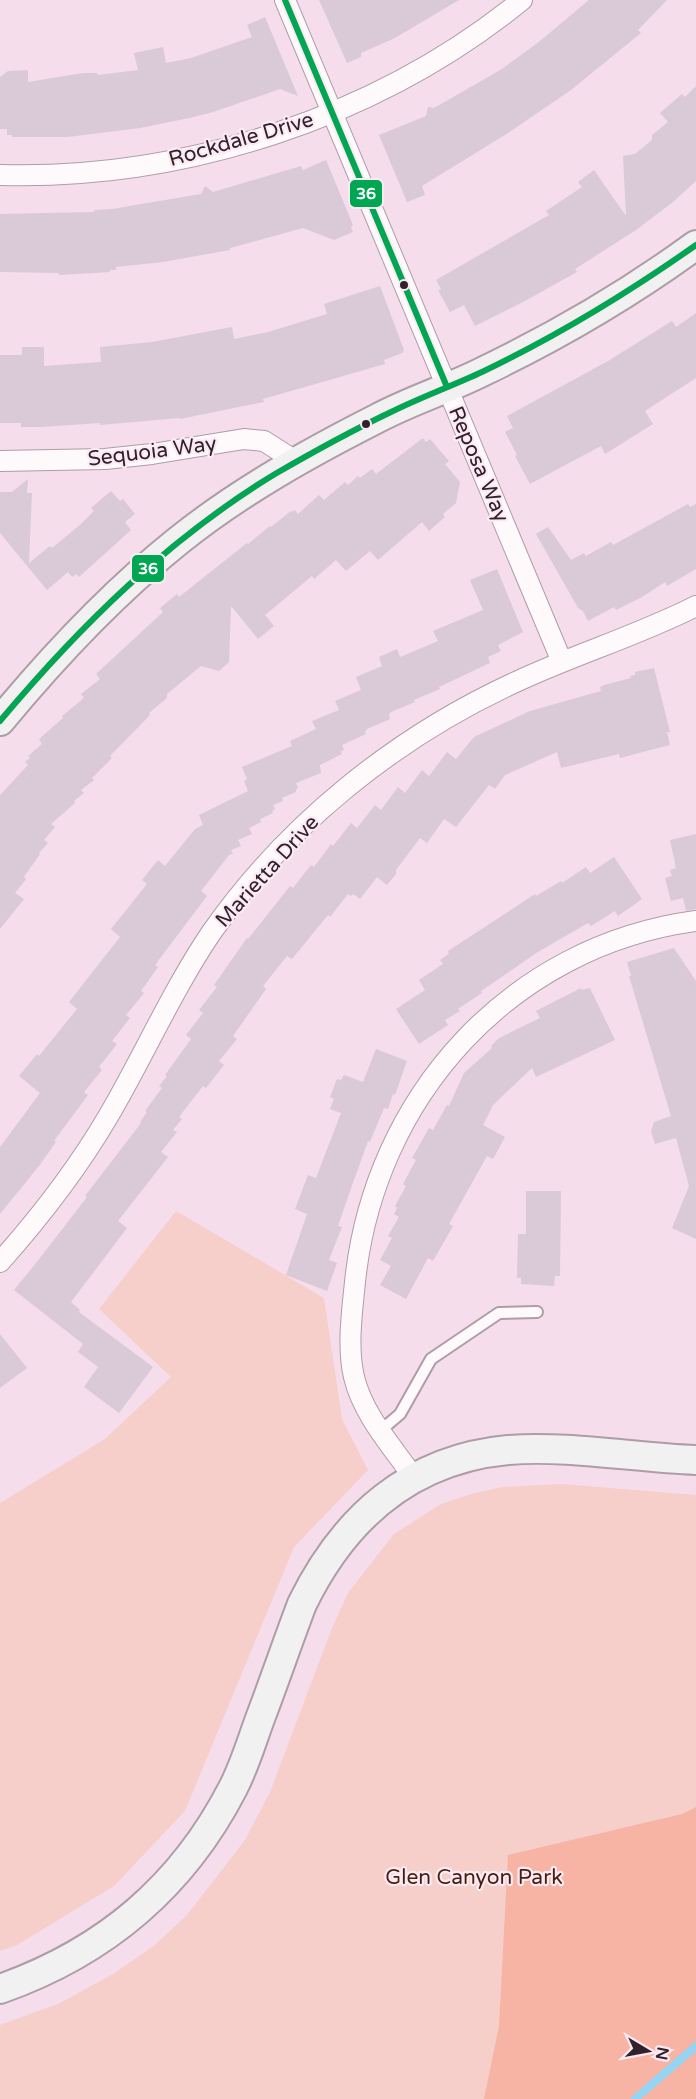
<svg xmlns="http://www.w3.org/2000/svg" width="696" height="2099" viewBox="0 0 696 2099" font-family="'Varela Round',sans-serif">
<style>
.green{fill:#f6ceca}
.forest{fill:#f7b4a5}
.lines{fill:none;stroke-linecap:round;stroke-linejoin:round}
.stream{stroke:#93d5f2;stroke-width:8}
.building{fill:#dac9d7}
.lane-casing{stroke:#ae9ca7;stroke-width:14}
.street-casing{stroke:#ae9ca7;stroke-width:22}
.secondary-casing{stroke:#ae9ca7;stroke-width:32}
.lane{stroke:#fefafc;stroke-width:10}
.street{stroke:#fefafc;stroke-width:20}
.secondary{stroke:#f1f1f1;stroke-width:28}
.bus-1-casing{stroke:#fbeaf4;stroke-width:10}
.bus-1{stroke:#00a651;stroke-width:6}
.bus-dot{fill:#30212a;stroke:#fbeaf4;stroke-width:2}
.labels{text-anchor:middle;stroke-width:4.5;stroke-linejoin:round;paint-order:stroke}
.street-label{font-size:21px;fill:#30212a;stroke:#fbeaf4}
.park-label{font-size:21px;fill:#471f10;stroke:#fbeaf4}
.line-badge{stroke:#fbeaf4;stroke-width:2}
.badge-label{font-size:16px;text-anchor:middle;font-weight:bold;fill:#fff}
</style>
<rect width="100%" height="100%" fill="#f5ddec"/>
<!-- green -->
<path class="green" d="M176 1211 324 1298 342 1419 368 1470 294 1547 185 1811 114 1886 17 1945 0 1951V1503L105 1439 171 1377 99 1309Z
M561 1484 696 1495V2099H0V2025L60 2003 113 1974 155 1945 187 1915 245 1840 270 1792 332 1628 348 1593 394 1534 441 1504 472 1494 502 1487Z"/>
<!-- forest -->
<path class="forest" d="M696 1807V2099H484L499 2026 508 1855 682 1814Z"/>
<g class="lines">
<!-- stream -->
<path class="stream" d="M635 2099 696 2046"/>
</g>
<!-- building -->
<path class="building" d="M319 0H459L395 38 361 53V57L347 63Z
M589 0H667L638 30 641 33 571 90 508 133 422 186 425 195 407 202 379 135 426 116 428 107 434 108 502 69 540 41Z
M265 17 298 96 280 89 213 112 189 118 140 128 68 137H12V135H7V129H0V77L8 71 28 70V82L83 73H97L98 75 138 70 134 53 163 47 166 63 191 58 252 37 247 25Z
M696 86V181L673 202 636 230 575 269 577 272 523 302 475 326 464 305 450 312 438 290 441 289 436 280 549 215 546 211 582 187 578 182 594 170 626 216 623 156 635 154 652 140V135L668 122 660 113 682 94 685 97Z
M326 160 353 225 351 227 353 232 334 240 303 228 230 248V250L163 262 116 267V270H110V272L59 275V273L0 272V214L95 212 94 210 112 209 201 194 205 186 213 192 301 166 303 170Z
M380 286 404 350 402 353 384 360 385 364 263 399 264 402 180 419 179 418 100 425V423L41 427H21V423H0V355H22V347H44V366L101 362 100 347 152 342 232 327 234 339 268 332 327 314 324 304Z
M696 313V378L645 411 653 424 605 454 601 446 530 484 515 456 517 455 505 432 513 428 507 416 608 361 672 321 676 327Z
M423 438 426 442 430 439 449 461 445 464 460 482 456 503 443 514 445 517 429 531 422 522 378 560 370 551 346 571 336 560 314 579 312 576 265 615 274 626 258 639 231 606 229 662 219 671 201 666 167 694V698L149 713 150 715 110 756 112 758 92 778 94 780 81 790 84 793 74 801 75 803 51 824 55 827 44 840 48 843 39 853 40 854 24 877 26 879 15 893 24 899 0 929V795L28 765 25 762 30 758 28 756 42 744 39 739 63 718 62 716 84 698 81 694 100 679 96 674 163 612 160 608 177 594 179 597 247 543 248 544 270 526 271 527 291 511 292 512 295 510 298 514 319 495 324 500 345 482 348 485 358 476 360 478 372 469 376 474Z
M28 479 27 493H32L29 563 50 546 52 548 81 524 94 511 91 508 111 491 120 501 123 499 135 514 125 522 131 530 79 577 76 574 72 577 68 572 47 590 0 533V492H12Z
M688 504 690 507 696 504V569L667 586 665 582 642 597 616 610 614 607 588 621 583 611 578 608 536 534 548 527 571 560 584 553 586 556 611 542 613 545Z
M497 569 523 632 498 645 501 651 488 657 490 663 439 687 440 689 414 700 415 702 391 712 389 715 390 719 367 729 365 732 366 734 342 745 344 750 341 751 342 754 320 765 321 773 296 783 298 788 296 790V792L282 798 283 801 273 805 275 809 272 811 273 813 260 819 261 822 249 828 252 834 238 840 241 846 231 850 233 854 229 855 201 891 207 896 155 965 158 967 141 991 144 993 126 1015 130 1018 112 1041 117 1044 99 1067 102 1070 84 1092 88 1095 54 1141 56 1142 39 1166 0 1214V1147L40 1093 19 1076 37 1054 39 1056 77 1009 69 1002 120 937 111 929 147 884 142 880 158 860 165 866 195 829 203 825 199 815 248 791 244 781 247 779 242 767 292 746 290 741 316 729 312 721 339 710 335 701 361 690 356 677 382 666 379 657 397 649 400 657 438 641 433 631 483 610 470 580Z
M654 668 670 732H667L670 745 620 758 619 754 561 768 557 752 505 775 495 789 489 785 456 827 444 819 427 843 420 838 396 870V874L387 885 377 877 360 899 353 894 351 896 348 894 330 917 328 915 292 959 287 956 263 986 266 989 233 1036 237 1039 219 1061 224 1065 206 1088 203 1086 179 1117 182 1119 173 1130 177 1132 161 1152 168 1157 118 1221 127 1228 71 1302 80 1310 79 1312 153 1367 119 1413 84 1387 98 1367 78 1352 83 1344 14 1290 40 1258 87 1197 85 1196 141 1123 140 1122 147 1112 145 1111 162 1088 159 1086 167 1076 165 1075 191 1039 186 1035 203 1013 199 1010 217 987 214 985 247 938 248 939 290 886 293 888 311 865 314 867 331 844 333 846 351 823 357 828 375 805 381 810 398 787 405 793 422 770 429 776 447 752 456 759 474 737 530 711 601 691 600 687 604 685 631 678 630 676 635 675V672Z
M696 834V909L686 911 683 898 671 901 665 878 672 876 670 870 676 868 670 840Z
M614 857 642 899 618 916 615 911 591 926 588 923 538 952 481 991 482 993 458 1009 460 1011 445 1020 448 1025 419 1044 396 1009 425 990 419 980 443 964 440 960 449 954 448 951 535 894 536 896 561 881 562 883 586 867 590 873Z
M674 948 696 981V1239L672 1228 689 1186 676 1138 655 1144 651 1131 654 1122 671 1116 629 976H631L627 962Z
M581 988V990L590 988 615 1040 536 1077 532 1068 493 1105 483 1125 505 1137 493 1159 487 1156 449 1224 453 1226 433 1261 428 1258 406 1299 380 1285 391 1266 380 1260 392 1238 388 1236 399 1217 394 1214 397 1208 395 1206 406 1186 403 1184 416 1160 412 1158 429 1128 433 1130 447 1105 449 1106 464 1073 492 1048 491 1046 499 1038 540 1018 536 1011Z
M376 1049 407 1061 395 1095 393 1094 388 1109 384 1108 370 1142 368 1141 350 1191 338 1226 342 1227 329 1260 337 1263 327 1291 286 1275 307 1214 295 1209 308 1175 316 1178 341 1113 330 1109 334 1099 330 1097 337 1079 341 1080 344 1075 363 1082Z
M526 1191H561L560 1276H555L554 1286 521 1284V1278H517L518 1234H526Z
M0 1334 27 1368 0 1388Z"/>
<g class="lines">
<defs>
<path id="lane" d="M380 1431 400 1414 431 1359 499 1313 537 1312"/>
<path id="street" d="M285 0 562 662
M0 175C185 180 378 117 522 0
M0 461 105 459 152 454 244 439 264 441 297 462
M0 1262C41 1216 78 1168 109 1115 144 1055 172 991 211 933 287 824 397 736 518 681 576 654 639 635 696 606
M414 1478C392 1446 363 1415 354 1377 347 1347 352 1312 355 1282 374 1097 510 946 696 921"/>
<path id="secondary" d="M0 721C53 657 113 593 178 541 239 492 309 453 378 418 412 400 448 389 482 372 557 336 629 294 696 245
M0 1989C105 1952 182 1887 233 1788 245 1765 252 1740 261 1716 275 1679 288 1641 302 1604 344 1518 410 1459 508 1450 568 1445 636 1458 696 1460"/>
</defs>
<!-- lane casing -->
<use href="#lane" class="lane-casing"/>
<!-- street casing -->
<use href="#street" class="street-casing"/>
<!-- secondary casing -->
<use href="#secondary" class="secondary-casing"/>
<!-- lane -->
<use href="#lane" class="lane"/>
<!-- street -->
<use href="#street" class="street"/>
<!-- secondary -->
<use href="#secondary" class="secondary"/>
<defs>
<path id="bus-1" d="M285 0 447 387
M0 721C80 626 168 539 275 474 313 452 351 431 391 412 421 397 452 386 482 372 557 336 628 293 696 245"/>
</defs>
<!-- bus-1 casing -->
<use href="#bus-1" class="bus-1-casing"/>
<!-- bus-1 -->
<use href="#bus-1" class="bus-1"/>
</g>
<!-- markers -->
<g class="bus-dot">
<circle cx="404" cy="285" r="5"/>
<circle cx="366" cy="424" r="5"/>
</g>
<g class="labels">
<!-- street labels -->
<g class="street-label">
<text transform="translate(241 139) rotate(-16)" y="7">Rockdale Drive</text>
<text transform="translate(152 451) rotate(-7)" y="7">Sequoia Way</text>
<text transform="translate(479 464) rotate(67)" y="7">Reposa Way</text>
<text transform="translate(267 871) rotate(-48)" y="7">Marietta Drive</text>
</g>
<!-- park labels -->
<g class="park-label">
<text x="474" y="1884">Glen Canyon Park</text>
</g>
</g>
<g class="line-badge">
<rect x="349" y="179" width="34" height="29" rx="6" fill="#00a651"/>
<rect x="131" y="554" width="34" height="29" rx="6" fill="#00a651"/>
</g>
<g class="badge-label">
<text x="366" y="199">36</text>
<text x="148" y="574">36</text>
</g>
<!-- north arrow -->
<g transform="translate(648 2051) rotate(100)" stroke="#fbeaf4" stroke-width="4.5" paint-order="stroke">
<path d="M0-4.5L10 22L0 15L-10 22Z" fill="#30212a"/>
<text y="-9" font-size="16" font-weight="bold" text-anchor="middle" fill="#30212a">N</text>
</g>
</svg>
